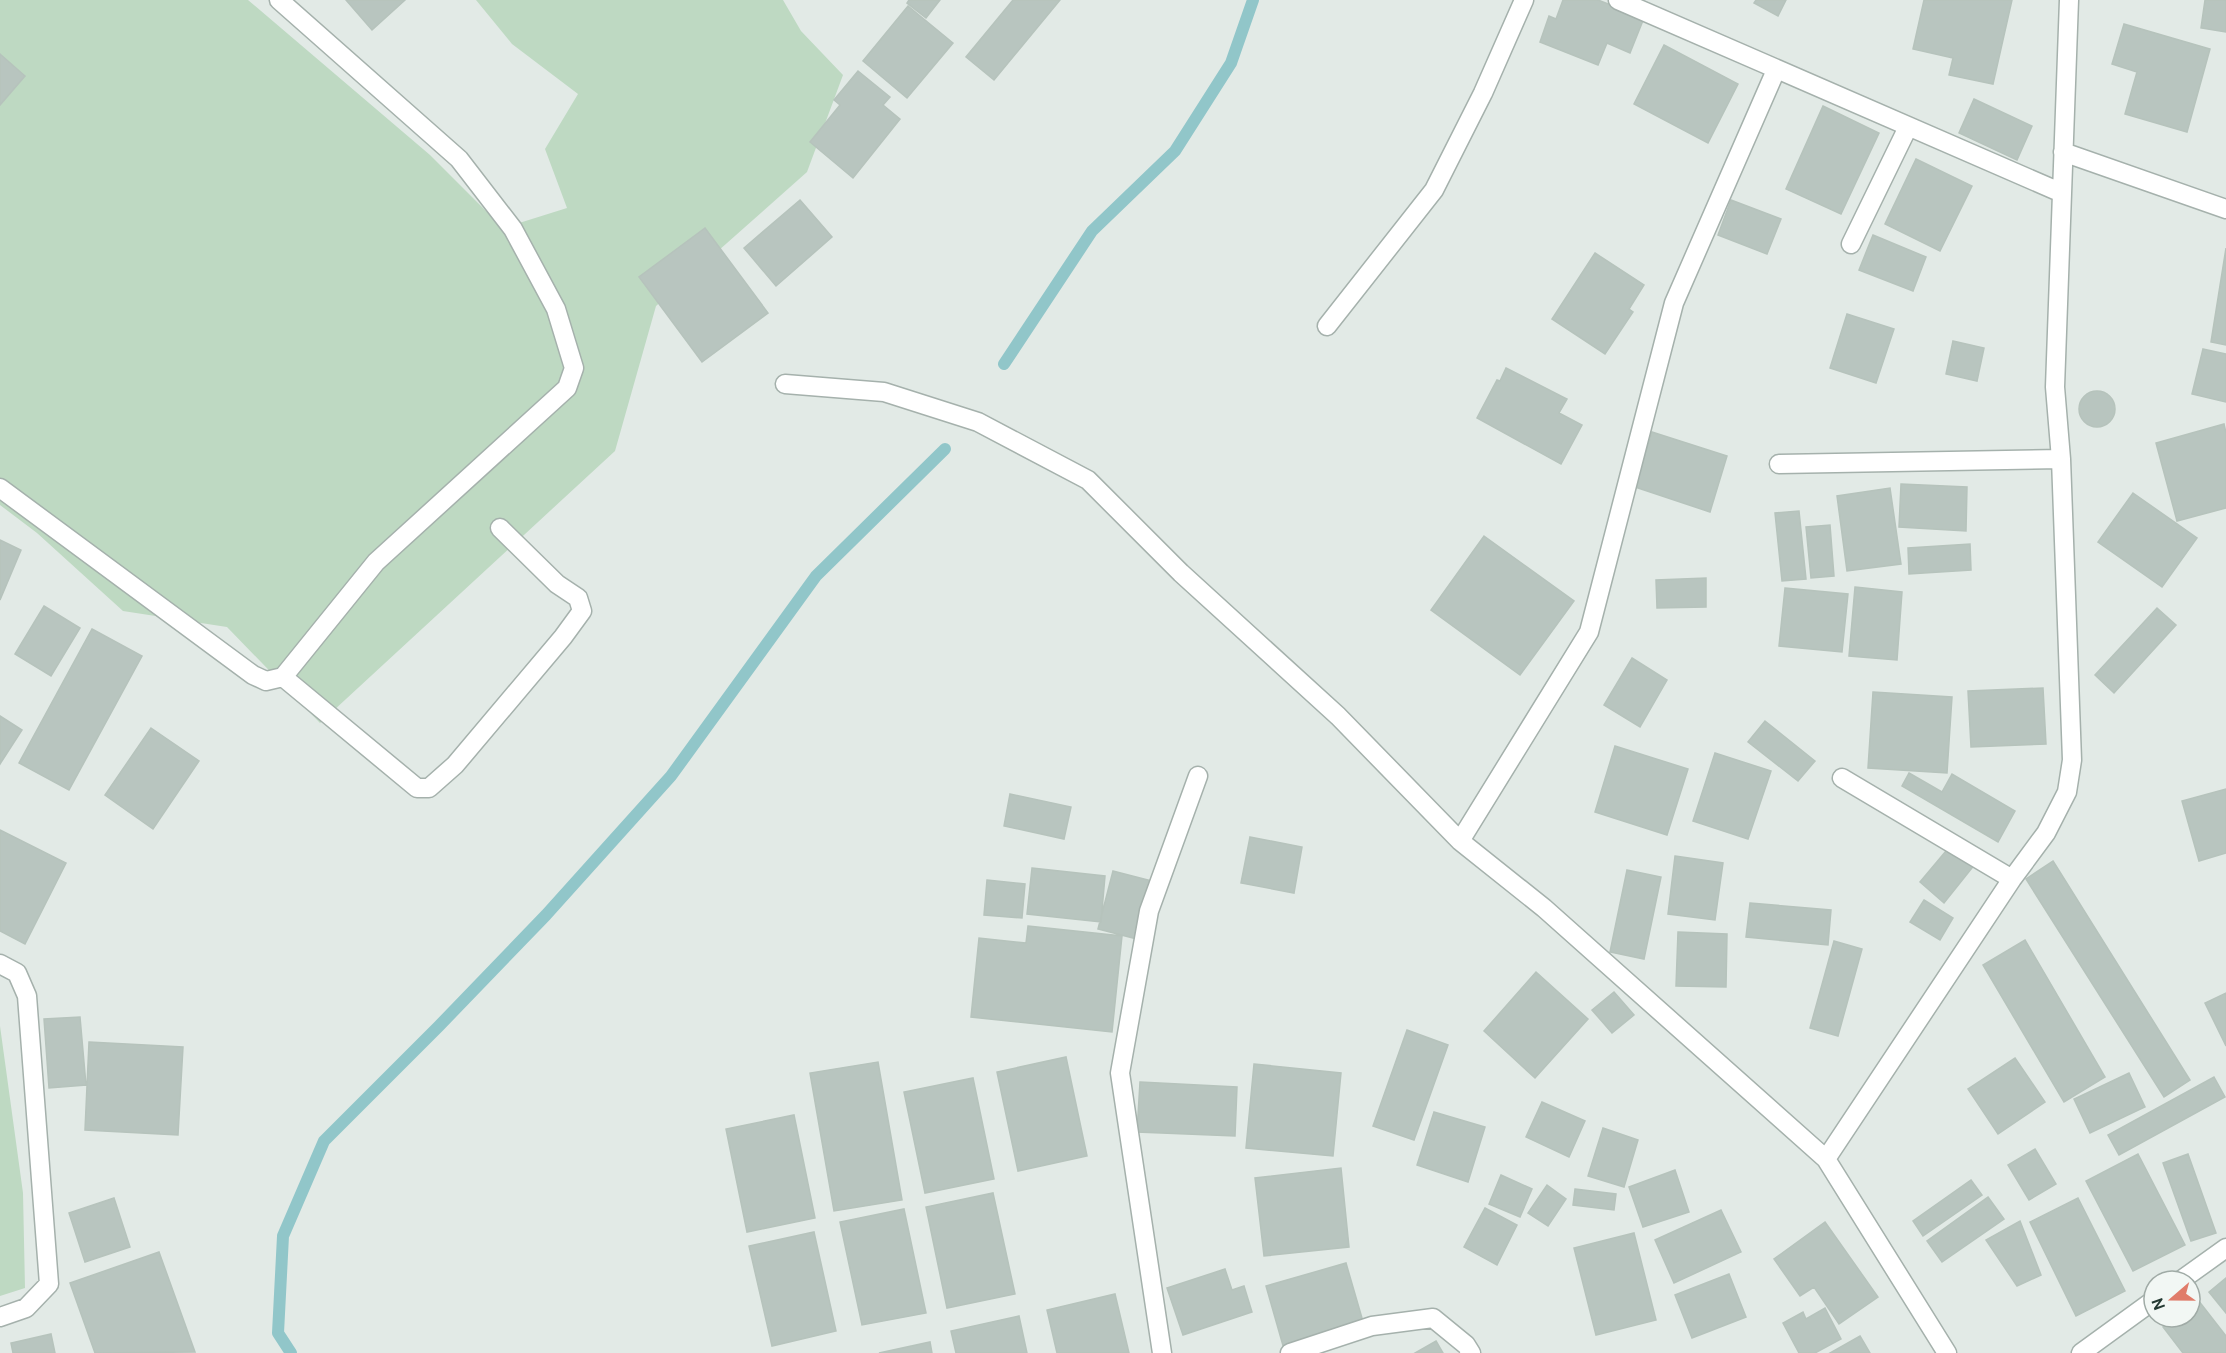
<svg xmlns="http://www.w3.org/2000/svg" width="2226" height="1353" viewBox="0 0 2226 1353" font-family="Cabin,sans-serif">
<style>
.green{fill:#bed9c2}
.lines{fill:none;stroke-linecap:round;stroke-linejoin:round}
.stream{stroke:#91c6c9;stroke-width:12}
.building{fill:#b8c5bf;stroke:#b6c3bc;stroke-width:1.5}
.minor-casing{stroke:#a5b1ac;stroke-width:21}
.minor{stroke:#fff;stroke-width:18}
</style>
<rect width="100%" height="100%" fill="#e2eae6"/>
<!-- green -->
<path class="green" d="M0 0H248L430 155 503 228 567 208 545 149 578 94 512 44 476 0H783L801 31 843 75 807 172 656 306 615 451 320 723 227 627 123 611 37 533 0 505Z
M0 1026 23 1193 25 1288 0 1296Z"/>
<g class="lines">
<!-- stream -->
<path class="stream" d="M1004 364 1092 231 1175 151 1231 63 1253 0
M291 1353 278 1333 283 1236 324 1141 439 1026 546 915 671 776 816 576 945 449"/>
</g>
<!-- building -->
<path class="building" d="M346 0H405L372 30Z
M909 0H940L926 18 907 3Z
M1013 0H1060L994 80 966 57Z
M1563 0H1598L1644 18 1630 53 1607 43 1598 65 1540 42 1549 16 1556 19Z
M1756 0H1786L1778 16 1754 3Z
M1924 0H2012L1993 84 1949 75 1953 58 1913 49Z
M2205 0H2226V32L2201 28Z
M908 6 953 43 907 98 863 61Z
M2124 24 2210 49 2187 132 2125 114 2137 72 2112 64Z
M1664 45 1738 84 1708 143 1634 104Z
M0 54 25 76 0 105Z
M858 71 890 97 883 105 900 119 853 178 810 142 840 105 834 100Z
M1974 99 2032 126 2017 160 1959 133Z
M1823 106 1879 133 1841 214 1786 189Z
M1916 159 1972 186 1940 251 1885 224Z
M800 200 832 237 776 286 744 248Z
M1731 200 1781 219 1767 254 1718 235Z
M705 228 768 313 702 362 639 277Z
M1873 235 1926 257 1913 291 1859 270Z
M2226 248V345L2211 342Z
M1595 253 1644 285 1629 309 1633 312 1605 354 1552 319Z
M1847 314 1894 329 1876 383 1830 368Z
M1953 341 1984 348 1977 381 1946 374Z
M2203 349 2226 354V402L2192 394Z
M1506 368 1567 399 1559 413 1582 425 1561 464 1477 418 1497 380 1500 381Z
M2079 409a18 18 0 1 1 36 0a18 18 0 1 1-36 0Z
M2224 424 2226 433V508L2177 521 2156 443Z
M1652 432 1727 456 1710 512 1635 487Z
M1901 484 1967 487 1966 531 1899 527Z
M1890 488 1901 564 1847 571 1837 496Z
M2133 493 2197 538 2162 587 2098 542Z
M1799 511 1806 579 1782 581 1775 513Z
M1830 525 1834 576 1811 578 1806 527Z
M1484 536 1574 601 1520 675 1431 610Z
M0 540 21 550 0 600Z
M1970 544 1971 570 1909 574 1908 548Z
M1706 578V607L1657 608 1656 580Z
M1855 587 1902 592 1897 660 1849 656Z
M1785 588 1848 594 1842 652 1779 646Z
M44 606 80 628 51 676 15 654Z
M2157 608 2176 625 2114 693 2095 675Z
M92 629 142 656 69 790 19 763Z
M1632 658 1667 680 1640 727 1604 705Z
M2043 688 2046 744 1971 747 1968 691Z
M1873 692 1952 697 1947 773 1868 768Z
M0 716 22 730 0 764Z
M1765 721 1815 761 1798 781 1748 742Z
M151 728 199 761 153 829 105 795Z
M1615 746 1688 769 1667 835 1595 812Z
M1715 753 1771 771 1748 839 1693 821Z
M1909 773 1942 792 1952 774 2015 811 1998 842 1902 786Z
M2226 789V853L2199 861 2182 801Z
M1010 794 1071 807 1064 839 1004 826Z
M0 830 66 863 25 944 0 931Z
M1250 837 1302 847 1294 893 1241 883Z
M1951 845 1975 864 1944 903 1920 882Z
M1675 856 1723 863 1715 920 1668 914Z
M2053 861 2190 1080 2164 1097 2026 879Z
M1032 868 1105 876 1101 922 1027 914Z
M1627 870 1661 877 1644 959 1610 952Z
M1113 871 1152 881 1137 939 1098 929Z
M987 880 1025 884 1022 918 984 915Z
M1924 900 1953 918 1940 940 1910 922Z
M1750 903 1831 910 1828 945 1746 937Z
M1028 926 1122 936 1112 1032 971 1017 979 938 1026 943Z
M1678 932 1727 934 1726 987 1676 986Z
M2025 940 2105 1077 2064 1102 1983 965Z
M1834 941 1862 949 1838 1036 1810 1028Z
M1536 972 1588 1019 1535 1078 1484 1031Z
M1614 992 1634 1015 1612 1033 1592 1010Z
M2226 993V1046L2205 1003Z
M80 1017 86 1085 49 1088 44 1019Z
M1407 1030 1448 1045 1414 1140 1373 1126Z
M89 1042 183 1047 178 1135 85 1130Z
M1066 1057 1087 1156 1018 1171 997 1072Z
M2015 1058 2045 1102 1998 1134 1968 1089Z
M878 1062 902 1200 834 1211 810 1073Z
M1254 1064 1341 1073 1333 1156 1246 1148Z
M2129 1073 2145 1107 2090 1133 2074 1099Z
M2214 1077 2225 1097 2119 1155 2108 1135Z
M973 1078 994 1179 925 1193 904 1092Z
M1140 1082 1237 1087 1235 1136 1137 1132Z
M1542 1102 1585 1121 1569 1157 1526 1137Z
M1434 1112 1485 1127 1468 1182 1417 1165Z
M794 1115 815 1218 747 1232 726 1129Z
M1603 1128 1638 1140 1624 1187 1588 1176Z
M2035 1149 2056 1184 2029 1200 2008 1165Z
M2138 1154 2185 1245 2133 1271 2086 1181Z
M2188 1154 2216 1233 2191 1241 2163 1163Z
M1341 1168 1349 1247 1264 1256 1255 1178Z
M1675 1170 1689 1212 1643 1227 1629 1187Z
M1501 1175 1532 1189 1520 1217 1489 1204Z
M1971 1180 1982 1195 1923 1236 1913 1221Z
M1547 1185 1566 1199 1548 1226 1528 1213Z
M1575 1189 1616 1194 1614 1210 1573 1205Z
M993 1193 1015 1294 947 1308 926 1207Z
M1988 1197 2004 1219 1942 1262 1927 1241Z
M114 1198 130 1247 85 1262 69 1213Z
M2078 1198 2125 1291 2076 1316 2030 1222Z
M1485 1208 1517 1225 1497 1265 1464 1247Z
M904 1209 926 1313 862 1325 840 1222Z
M1721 1210 1741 1252 1674 1283 1655 1240Z
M2020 1221 2041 1275 2017 1286 1986 1240Z
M1825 1222 1878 1297 1839 1324 1814 1287 1800 1296 1774 1259Z
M814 1232 836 1331 772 1346 749 1246Z
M1634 1233 1656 1320 1596 1335 1574 1248Z
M159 1252 195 1352 95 1353 70 1283Z
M1346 1263 1364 1325 1284 1349 1266 1286Z
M1225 1269 1232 1290 1244 1286 1252 1312 1183 1335 1167 1288Z
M1729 1274 1746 1317 1692 1338 1675 1295Z
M2226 1278V1313L2209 1292Z
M1115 1294 1129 1353H1057L1047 1310Z
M2198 1300 2226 1336V1353H2183L2163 1327 2176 1317H2190V1306Z
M1825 1308 1841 1339 1815 1353H1799L1783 1323 1803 1312 1806 1319Z
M1019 1316 1027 1353H956L951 1331Z
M51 1334 55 1353H13L11 1343Z
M1860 1336 1870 1353H1830Z
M1436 1341 1443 1353H1415Z
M930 1342 932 1353H879Z"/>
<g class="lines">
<defs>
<path id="minor" d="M1618 0 2062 193
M2063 152 2226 209
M1851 244 1908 127
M1327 326 1434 190 1483 93 1524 0
M785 384 884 392 978 422 1088 480 1181 573 1338 716 1460 841 1544 908 1826 1159 1947 1353
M1779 464 2061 459
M0 488 253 675 266 681 283 677 376 562 567 388 574 368 556 309 513 229 459 159 279 0
M283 677 417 788H429L455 765 563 637 582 611 578 598 557 584 500 528
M1842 778 2012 879
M1460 841 1589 632 1674 303 1776 70
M0 964 17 973 27 996 49 1284 26 1308 0 1317
M1826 1159 2012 879 2046 833 2067 792 2072 760 2061 459 2055 387 2069 0
M2180 1281 2226 1248
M1162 1353 1120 1073 1149 911 1198 776
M1290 1353 1372 1326 1433 1318 1466 1345 1471 1353
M2081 1353 2154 1300"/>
</defs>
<!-- minor casing -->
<use href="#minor" class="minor-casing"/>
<!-- minor -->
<use href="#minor" class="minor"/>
</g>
<!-- north arrow -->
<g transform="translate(2172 1299) rotate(250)"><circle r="28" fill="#f2f7f4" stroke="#a0aba6" stroke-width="1.5"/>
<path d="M0-4.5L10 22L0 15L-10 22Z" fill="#e07c6a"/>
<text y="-9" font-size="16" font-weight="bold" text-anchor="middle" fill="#243932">N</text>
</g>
</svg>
